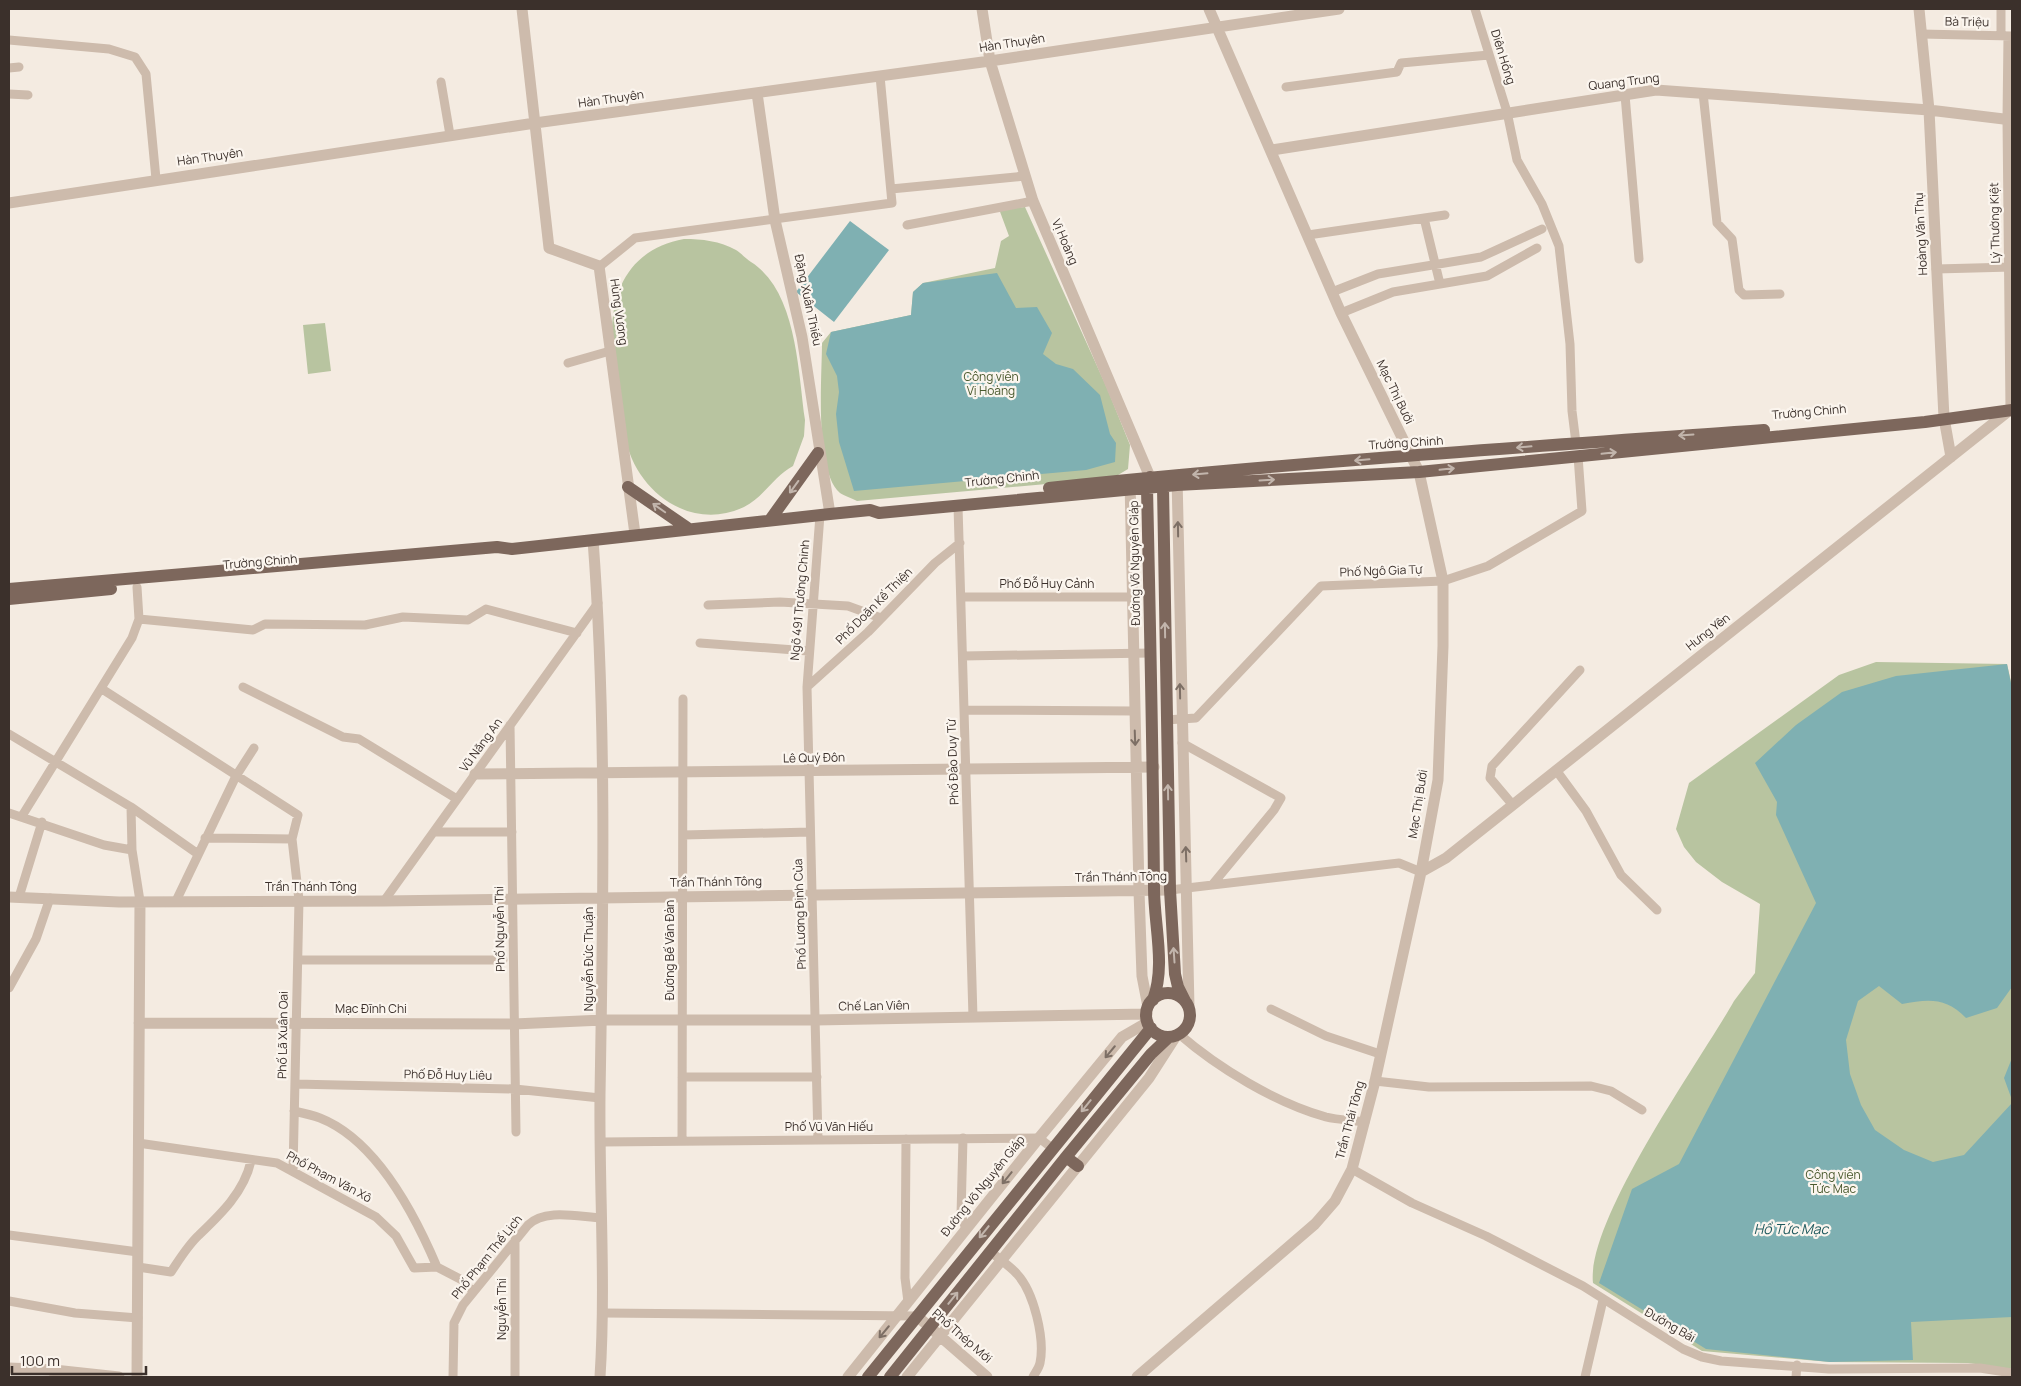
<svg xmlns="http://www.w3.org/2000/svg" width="2021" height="1386" viewBox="0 0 2021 1386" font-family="Manrope,sans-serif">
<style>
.green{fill:#b8c4a0}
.water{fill:#7fb0b2}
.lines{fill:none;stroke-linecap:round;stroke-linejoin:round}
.minor{stroke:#cdbbac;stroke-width:9}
.tertiary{stroke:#cdbbac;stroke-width:11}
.primary{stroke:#7d675c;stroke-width:12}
.oneway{stroke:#c2b5ac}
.oneway2{stroke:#7d6f65}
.labels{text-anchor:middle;stroke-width:4.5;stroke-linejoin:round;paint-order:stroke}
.street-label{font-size:12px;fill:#3b302b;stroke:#fbf5ee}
.park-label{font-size:12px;fill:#4a5a2e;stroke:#fbf5ee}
.water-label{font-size:14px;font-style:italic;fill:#1f5a5e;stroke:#fbf5ee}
</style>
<rect width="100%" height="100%" fill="#f4ebe1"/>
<!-- green -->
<path class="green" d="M1025 207 1107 388 1130 445 1128 469 1113 478 857 501C852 498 844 496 840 493 814 470 822 377 822 343L831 332 911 315 913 292 923 283 995 268 1001 241 1009 236 999 209Z
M684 239C702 239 720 241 736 250 741 253 746 259 751 262 797 291 798 371 805 420L804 436 793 466C774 476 764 497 744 507 692 532 638 493 626 441 618 406 616 367 612 331 613 283 635 248 684 239Z
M325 323 331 371 308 374 303 325Z
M1876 662 2007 664 2012 686V1369L1968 1363 1830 1362 1702 1351 1593 1283C1586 1220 1700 1061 1734 1001L1755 973 1760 904 1722 882 1696 862 1684 847 1676 829 1689 783 1839 675Z"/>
<!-- water -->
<path class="water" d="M850 221 889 250 834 322 796 292Z
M997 273 1016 308 1037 307 1052 333 1043 354 1056 364 1073 369 1100 395 1110 434 1116 443 1115 462 1086 470 854 491 839 442 836 414 839 392 837 376 826 354 831 332 911 315 913 292 923 283Z
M2007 664 2012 688V987L1997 1008 1966 1018C1946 997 1928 999 1902 1004L1879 986 1858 1001 1846 1040 1850 1074 1861 1105 1875 1130 1904 1150 1933 1162 1964 1155 2012 1103V1317L1911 1322 1913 1360 1830 1362 1706 1349 1599 1283 1632 1189 1679 1164 1816 903 1776 815 1777 802 1755 763 1796 725 1842 692 1896 676Z
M2012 1058V1100L2004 1078Z"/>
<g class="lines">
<!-- minor -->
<path class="minor" d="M1475 9 1507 112 1517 160 1542 204 1559 246 1570 344 1572 411 1576 443
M2001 9V35
M1921 34 2012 36
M2008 36 2007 119 2010 410
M9 40 109 49 135 57 146 74 156 179
M9 68 19 67
M441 82 450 135
M1286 87 1397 72 1401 63 1489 55
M1703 93 1717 223 1732 239 1739 290 1744 295 1780 294
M9 94 28 95
M1625 95 1639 259
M891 189 1025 176
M1424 218 1440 284
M907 225 1033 201
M1308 235 1445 215
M599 267 635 238 892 203 880 76
M1936 269 2012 267
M1332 292 1378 274 1481 257 1542 229
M1341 313 1393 292 1487 276 1537 248
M568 363 610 351
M958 506 973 1017
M961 597H1133
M708 605 780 602 848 606 881 618
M139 619 253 630 265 624 365 625 403 617 468 620 486 609 577 633
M700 643 808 651
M963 656 1151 653
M243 687 343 737 359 739 457 799
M807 687 868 632 935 563 960 543
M102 689 298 815 292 839
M964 710 1134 711
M1166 720 1196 718 1321 586 1443 581 1488 566 1582 511 1578 456
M510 725 516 1132
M9 734 131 807 198 854
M1182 743 1281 798 1274 810 1212 885
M1556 770 1586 811 1621 875 1657 910
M1512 804 1490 778 1492 766 1580 670
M131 807 132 850 140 901
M9 813 104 845 132 850
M22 816 132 638 139 619 137 587
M434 832H512
M683 835 810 832
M205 838 292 839 299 900 293 1171
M1170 890 1399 863 1421 872
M19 897 42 822
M176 901 236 776 254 748
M384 901 598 603
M298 960H503
M9 988 36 939 50 898
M1271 1009 1326 1036 1380 1054
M1179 1034C1218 1068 1276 1103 1326 1117 1338 1120 1352 1120 1365 1122
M682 1077H817
M1375 1081 1429 1087 1591 1086 1611 1091 1642 1110
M295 1084 515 1089 600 1098
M294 1111C303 1113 312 1115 320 1118 376 1140 415 1215 437 1267
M963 1138 961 1215 966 1229
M906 1139 905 1278 908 1302
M818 1140 807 687 820 515
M682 1141 683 699
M602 1142 1039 1138 1052 1148
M138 1143 277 1163 376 1217 396 1236 414 1268 437 1267 462 1280 473 1292
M1352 1169 1412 1203 1486 1236 1546 1267 1583 1286 1683 1349 1702 1357 1721 1361 1829 1369 1980 1368 2012 1373
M9 1235 138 1252
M515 1240V1377
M991 1252C999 1259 1010 1266 1017 1274 1034 1292 1045 1339 1040 1363 1039 1368 1035 1373 1033 1377
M138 1267 171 1272C179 1260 188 1245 199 1235 221 1214 244 1192 251 1161
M9 1301 75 1313 138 1318
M604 1313 917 1316
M453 1377 454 1323 463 1305 528 1225C545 1208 579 1217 602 1218
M1585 1377 1603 1300
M1796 1377 1797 1365"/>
<!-- tertiary -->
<path class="tertiary" d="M522 9 549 248 599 266 635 534
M982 9 990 61 1033 201 1150 477
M1919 9 1929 110 1944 418 1951 457
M757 93 775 220 802 337 830 514
M1272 150 1656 90 1929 110 2012 120
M9 203 535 123 990 61 1339 9
M1177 477 1189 1007
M1130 481 1139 891 1142 976 1148 1007
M593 540C607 725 603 911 600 1095 599 1190 606 1283 600 1377
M475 774 1154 767
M1421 872 1446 858 2010 410
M9 897 119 902 384 901 1170 890
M139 1023 514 1024 603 1020H815L1147 1014
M917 1316 987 1377
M9 1368 54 1370 55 1377
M54 1370 119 1377
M137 1377 140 901
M848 1377 1039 1138 1122 1037 1148 1022
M907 1377 1149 1078 1176 1036
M1137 1377 1315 1224 1335 1201 1352 1169 1375 1081 1421 872 1438 780 1443 646V581L1419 472 1341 313 1209 9"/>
<!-- primary -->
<path class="primary" d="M628 487 689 529
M1049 488C1286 463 1525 447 1764 430
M770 520 818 453
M9 589 497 547 512 549 830 514 870 510 879 513 1177 485 1419 472 1925 422 2012 410
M9 599 111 589
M1146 1015a22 22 0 1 1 44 0a22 22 0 1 1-44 0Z
M1153 1000C1166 965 1154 925 1154 888 1153 755 1150 621 1147 488L1150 477 1163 487 1170 890 1175 974 1178 987 1185 1001
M1066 1157 1078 1166
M868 1377 1151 1028
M890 1377 1066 1157 1151 1054 1169 1037"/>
</g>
<!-- one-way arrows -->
<defs><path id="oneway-shaft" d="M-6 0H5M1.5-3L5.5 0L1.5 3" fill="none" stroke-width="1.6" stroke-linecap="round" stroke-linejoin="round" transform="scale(1.25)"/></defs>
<g class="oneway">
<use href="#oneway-shaft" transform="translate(1686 435) rotate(176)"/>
<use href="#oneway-shaft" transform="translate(1524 447) rotate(175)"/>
<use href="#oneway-shaft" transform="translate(1609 453) rotate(-6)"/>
<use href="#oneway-shaft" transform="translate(1362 460) rotate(175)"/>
<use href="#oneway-shaft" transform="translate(1447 469) rotate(-6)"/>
<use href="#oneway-shaft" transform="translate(1200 474) rotate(175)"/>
<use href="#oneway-shaft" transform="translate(1267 480) rotate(-3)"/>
<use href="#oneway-shaft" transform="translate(794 487) rotate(126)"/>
<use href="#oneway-shaft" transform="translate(659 508) rotate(-145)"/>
<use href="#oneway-shaft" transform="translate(1165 630) rotate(-91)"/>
<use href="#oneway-shaft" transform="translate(1168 792) rotate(-91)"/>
<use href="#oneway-shaft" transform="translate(1174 955) rotate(-94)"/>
<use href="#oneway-shaft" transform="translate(1086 1106) rotate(129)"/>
<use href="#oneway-shaft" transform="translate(984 1232) rotate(129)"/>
<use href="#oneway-shaft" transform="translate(953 1298) rotate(-51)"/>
</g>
<g class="oneway2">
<use href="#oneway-shaft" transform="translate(1178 529) rotate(-91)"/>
<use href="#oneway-shaft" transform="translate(1180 691) rotate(-91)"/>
<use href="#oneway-shaft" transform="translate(1135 738) rotate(88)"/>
<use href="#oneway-shaft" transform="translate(1186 854) rotate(-92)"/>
<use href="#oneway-shaft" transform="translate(1110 1052) rotate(130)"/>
<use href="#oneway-shaft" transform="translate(1007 1178) rotate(129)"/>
<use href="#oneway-shaft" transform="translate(884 1332) rotate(130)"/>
</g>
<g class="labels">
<!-- street labels -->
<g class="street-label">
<text transform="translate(1967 22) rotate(1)" y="4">Bà Triệu</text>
<text transform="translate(1012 43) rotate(-9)" y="4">Hàn Thuyên</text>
<text transform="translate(1503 57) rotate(73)" y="4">Diên Hồng</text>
<text transform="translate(1624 82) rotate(-7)" y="4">Quang Trung</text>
<text transform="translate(611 99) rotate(-8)" y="4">Hàn Thuyên</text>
<text transform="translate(210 157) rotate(-8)" y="4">Hàn Thuyên</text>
<text transform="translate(1995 223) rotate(-91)" y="4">Lý Thường Kiệt</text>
<text transform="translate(1921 234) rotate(-93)" y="4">Hoàng Văn Thụ</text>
<text transform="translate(1065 242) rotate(67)" y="4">Vị Hoàng</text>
<text transform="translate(808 300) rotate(78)" y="4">Đặng Xuân Thiều</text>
<text transform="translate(619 312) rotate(82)" y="4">Hùng Vương</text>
<text transform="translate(1395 392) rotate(64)" y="4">Mạc Thị Bưởi</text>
<text transform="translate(1809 412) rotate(-5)" y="4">Trường Chinh</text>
<text transform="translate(1406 443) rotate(-4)" y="4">Trường Chinh</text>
<text transform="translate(1002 479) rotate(-6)" y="4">Trường Chinh</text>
<text transform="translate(260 562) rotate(-5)" y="4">Trường Chinh</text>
<text transform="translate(1135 563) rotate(-91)" y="4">Đường Võ Nguyên Giáp</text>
<text transform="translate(1381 571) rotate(-2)" y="4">Phố Ngô Gia Tự</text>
<text x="1047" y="588">Phố Đỗ Huy Cảnh</text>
<text transform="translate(800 600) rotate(-85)" y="4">Ngõ 491 Trường Chinh</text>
<text transform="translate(874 606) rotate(-45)" y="4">Phố Doãn Kế Thiện</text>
<text transform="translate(1708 632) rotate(-38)" y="4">Hưng Yên</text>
<text transform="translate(481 745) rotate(-54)" y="4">Vũ Năng An</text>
<text transform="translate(814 758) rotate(-1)" y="4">Lê Quý Đôn</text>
<text transform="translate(953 762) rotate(-92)" y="4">Phố Đào Duy Từ</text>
<text transform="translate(1418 804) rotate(-81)" y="4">Mạc Thị Bưởi</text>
<text transform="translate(1121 877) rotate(-1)" y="4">Trần Thánh Tông</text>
<text transform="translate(716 882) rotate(-1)" y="4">Trần Thánh Tông</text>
<text x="311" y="891">Trần Thánh Tông</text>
<text transform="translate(800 914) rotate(-92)" y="4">Phố Lương Định Của</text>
<text transform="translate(500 929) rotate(-91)" y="4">Phố Nguyễn Thi</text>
<text transform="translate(670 950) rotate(-90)" y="4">Đường Bế Văn Đàn</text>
<text transform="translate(589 959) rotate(-90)" y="4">Nguyễn Đức Thuận</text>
<text transform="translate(874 1006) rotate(-1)" y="4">Chế Lan Viên</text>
<text x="371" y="1013">Mạc Đĩnh Chi</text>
<text transform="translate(283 1035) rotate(-89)" y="4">Phố Lã Xuân Oai</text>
<text transform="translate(448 1075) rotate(1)" y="4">Phố Đỗ Huy Liêu</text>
<text transform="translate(1350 1120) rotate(-75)" y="4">Trần Thái Tông</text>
<text x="829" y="1131">Phố Vũ Văn Hiếu</text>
<text transform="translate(329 1177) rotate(28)" y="4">Phố Phạm Văn Xô</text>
<text transform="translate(983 1186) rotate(-51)" y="4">Đường Võ Nguyên Giáp</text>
<text transform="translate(487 1257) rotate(-51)" y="4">Phố Phạm Thế Lịch</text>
<text transform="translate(502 1309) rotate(-90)" y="4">Nguyễn Thi</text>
<text transform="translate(1670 1325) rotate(30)" y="4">Đường Bái</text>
<text transform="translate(962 1336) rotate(41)" y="4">Phố Thép Mới</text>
</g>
<!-- park labels -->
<g class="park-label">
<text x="991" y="381">Công viên<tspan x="991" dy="14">Vị Hoàng</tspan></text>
<text x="1833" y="1179">Công viên<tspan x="1833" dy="14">Tức Mạc</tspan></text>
</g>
<!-- water labels -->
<g class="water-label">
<text x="1791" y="1234">Hồ Tức Mạc</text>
</g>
</g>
<!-- border -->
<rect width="2021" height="1386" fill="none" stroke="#3b302b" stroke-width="20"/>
<!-- scale -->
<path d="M12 1366v8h134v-8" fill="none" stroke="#3b302b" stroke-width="2.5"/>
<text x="20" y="1366" font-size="15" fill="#3b302b" stroke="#fbf5ee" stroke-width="4" paint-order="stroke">100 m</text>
</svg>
